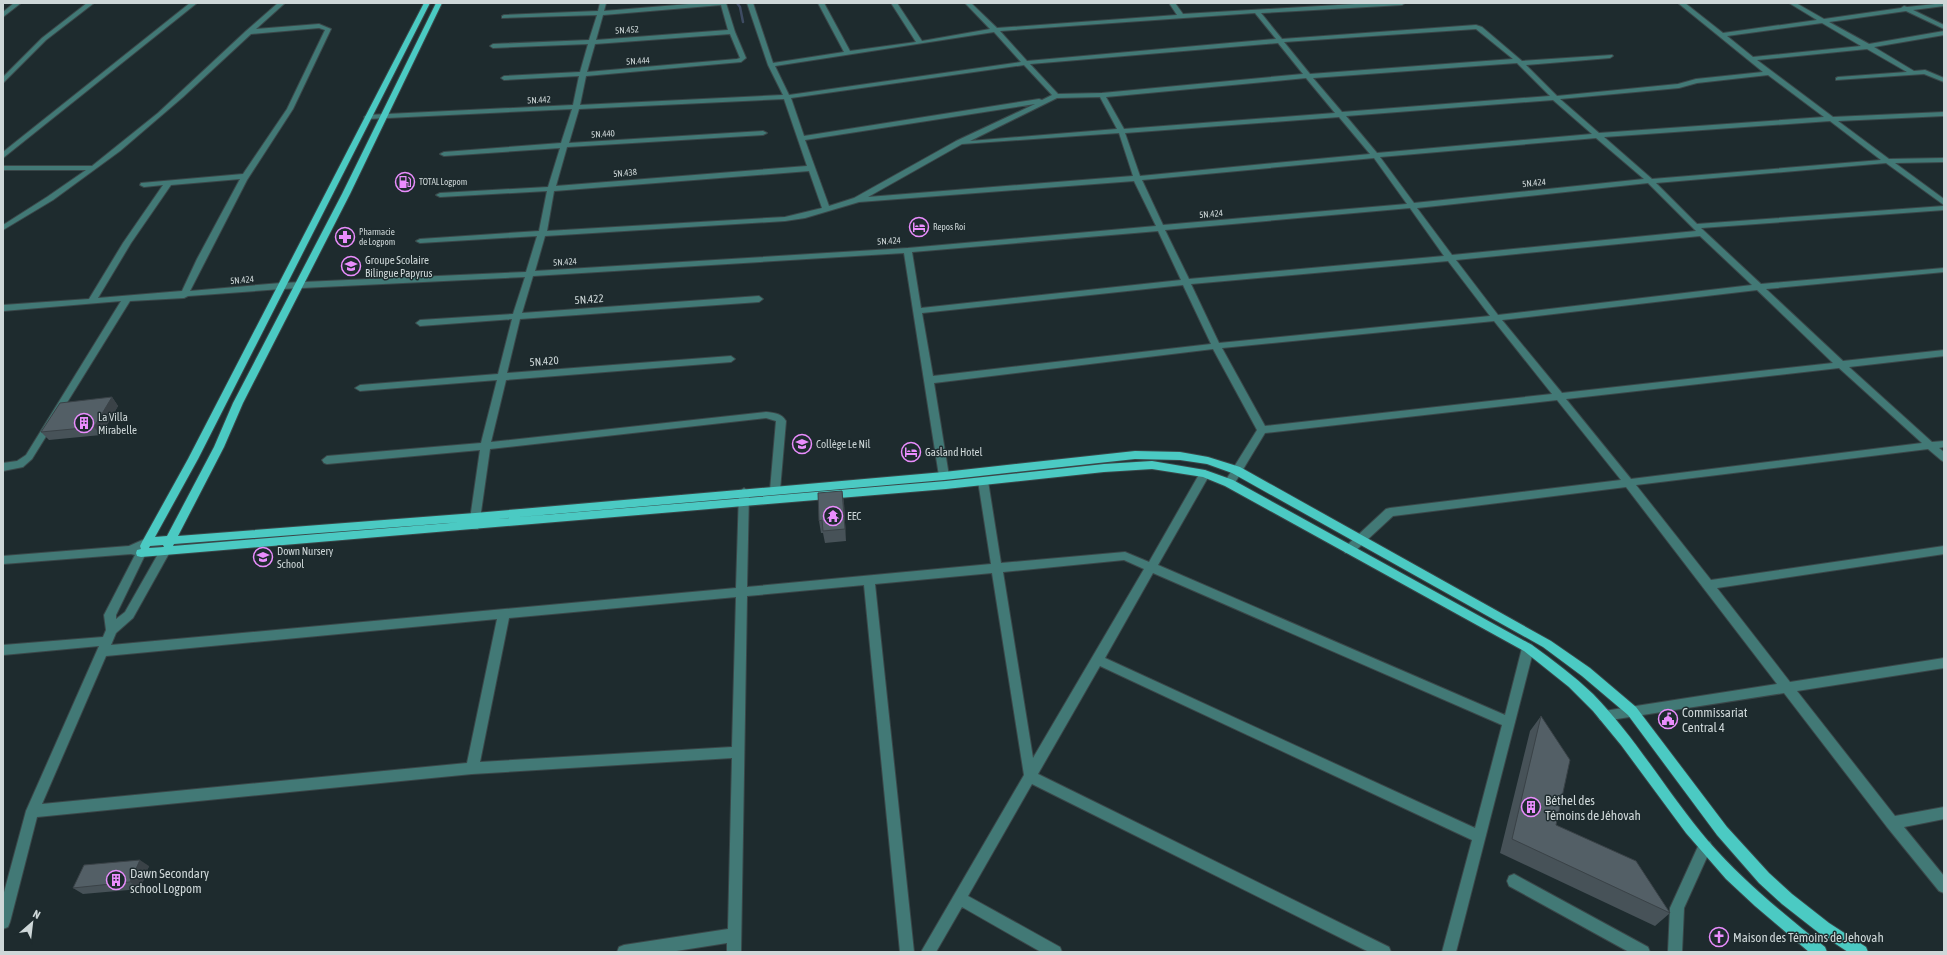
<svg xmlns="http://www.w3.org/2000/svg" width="1947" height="955" viewBox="0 0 1947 955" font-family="'Asap Condensed',sans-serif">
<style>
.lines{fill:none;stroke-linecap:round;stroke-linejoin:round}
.stream{stroke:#3e4b62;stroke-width:2.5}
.minor-casing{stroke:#3a4749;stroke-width:2}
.major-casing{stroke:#3a4749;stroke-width:2}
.minor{fill:#427976;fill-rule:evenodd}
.major{fill:#4bcac3;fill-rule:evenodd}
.wall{fill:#475258}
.shaded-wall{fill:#3a4247}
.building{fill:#535f66;stroke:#3a4247}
.labels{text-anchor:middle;stroke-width:3;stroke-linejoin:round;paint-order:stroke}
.far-street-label{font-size:9px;fill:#ced7d8;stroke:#1e2b2e}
.far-poi-label{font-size:9px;fill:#ced7d8;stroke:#1e2b2e;text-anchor:start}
.poi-label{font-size:11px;fill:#ced7d8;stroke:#1e2b2e;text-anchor:start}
.street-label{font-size:11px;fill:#ced7d8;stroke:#1e2b2e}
.near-poi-label{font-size:13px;fill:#ced7d8;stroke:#1e2b2e;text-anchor:start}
</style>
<rect width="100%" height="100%" fill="#1e2b2e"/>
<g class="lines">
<!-- stream -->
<path class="stream" d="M737 3 740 7 743 22"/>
<defs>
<path id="minor" d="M14 3H21L3 17V12Z
M87 3H94L46 40 3 83V77L42 38Z
M190 3H197L3 158V152Z
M278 3H285L256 29 319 24 331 29 293 109 247 180 190 291 281 283 526 272 537 236 420 243 416 241 420 239 539 231 547 191 440 197 436 195 440 193 548 187 560 148 444 156 440 154 444 152 561 143 572 109 367 119 364 117 367 115 573 105 579 76 504 80 501 78 504 76 580 72 588 44 493 48 490 46 493 44 589 40 597 15 502 18V16L504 15 598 11 600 3H606L604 11 701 3H726L735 32 746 58 741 62 586 76 580 105 783 95 768 65 747 3H753L773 63 844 52 818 3H824L850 51 916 42 891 3H897L922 41 990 29 965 3H971L997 28 1177 15 1169 3H1175L1183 14 1372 3H1405L1402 5 1261 13 1282 39 1476 25 1482 27 1522 61 1612 55 1613 56 1610 58 1526 65 1557 96 1678 84 1696 79 1763 72 1678 3H1685L1723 33 1817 20 1789 3H1796L1824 19 1901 8 1904 6 1907 7 1944 3V6L1913 10 1944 25V29L1906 11 1829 22 1869 44 1944 31V35L1874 47 1914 71 1925 70 1944 78V82L1924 74 1836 80V78L1838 77 1907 72 1867 49 1757 60 1833 117 1944 112V116L1838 121 1889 159 1944 158V162L1895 163 1944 199V205L1886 163 1656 183 1697 224 1944 206V210L1701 228 1761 284 1944 268V272L1766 289 1843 361 1944 350V356L1849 367 1932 442 1944 441V447L1939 448 1944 452V462L1941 460 1928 449 1636 485 1711 580 1944 546V554L1717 588 1790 682 1944 658V668L1797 691 1895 816 1944 807V819L1904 827 1944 876V893L1939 891 1887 827 1784 693 1604 721 1600 720 1598 716 1600 712 1604 711 1777 684 1626 487 1393 516 1353 553H1345L1344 550 1345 547 1386 509 1390 508 1621 480 1557 400 1265 433 1233 486 1229 487 1224 483 1257 430 1213 349 934 383 949 476 944 480 939 476 904 253 533 276 522 313 759 296 763 299 759 302 520 319 507 373 731 356 735 359 731 362 506 380 491 442 766 412C775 413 781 413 786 421L780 490 775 494 770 490 776 421 766 418 490 449 479 526 478 529H470L469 526 480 450 327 464 324 463 322 460 327 456 481 443 497 380 360 391 355 388 360 385 498 374 512 319 420 326 416 323 420 320 513 314 525 277 281 289 188 296 184 298 130 301 32 459 23 467 3 471V463L17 461 26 455 121 301 3 311V305L89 299 123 243 163 185 144 187 140 185 141 183 243 174 287 109 325 30 319 28 251 34 183 97 120 151 53 200 3 230V225L47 197 86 170H3V166H92L158 113 246 31ZM721 5 728 30 596 40 603 15ZM1255 13 1276 39 1027 61 1000 31ZM1822 23 1861 46 1753 57 1727 36ZM1476 29 1513 59 1310 74 1284 42ZM994 32 1021 62 789 95 775 66ZM730 34 740 58 737 59 587 72 595 44ZM1278 43 1303 74 1102 93 1058 94 1030 64ZM1517 63 1550 96 1342 112 1313 78ZM1024 65 1052 95 1042 100 1039 99 804 136 791 98ZM1768 75 1824 117 1599 133 1560 99 1679 88 1697 83ZM1306 78 1335 113 1124 129 1106 97ZM1100 97 1117 129 970 141 1057 98ZM784 99 807 166 556 186 567 147 763 135 767 133 763 131 569 143 579 109ZM1553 100 1592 134 1377 153 1346 116ZM1035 104 956 141 854 198 829 206 805 140ZM1339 117 1370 154 1140 176 1125 133ZM1830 121 1881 160 1652 179 1604 137ZM1119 133 1133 176 868 197 962 144ZM1596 138 1644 179 1414 203 1380 157ZM1374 158 1407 204 1163 225 1142 180ZM809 171 822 208 785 217 547 231 554 191ZM240 179 197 259 182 291 98 298 131 243 171 185ZM1134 181 1156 226 908 248 535 271 545 236 785 221 805 218 859 202ZM1648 183 1696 231 1452 255 1417 208ZM1410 208 1444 256 1189 279 1165 230ZM1158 231 1181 280 921 308 912 252ZM1700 236 1752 285 1498 315 1456 260ZM1448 261 1490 316 1219 343 1191 284ZM1183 285 1211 344 933 376 922 313ZM1757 290 1833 363 1562 393 1502 320ZM1494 321 1552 394 1265 426 1222 348ZM1839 368 1922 443 1631 479 1566 399Z
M1205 470 1210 474 1158 565 1505 715 1522 648 1524 645 1528 643 1532 645 1534 648 1456 952H1442L1472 840 1100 666 1038 774 1389 947 1391 952H1369L1032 784 968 896 1060 947 1062 952H1041L962 907 936 952H921L1024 775 992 573 875 584 914 952H900L864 585 747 596 741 952H727V943L670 952H617L619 947 624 945 728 929 732 758 472 774 37 817 10 922 8 927 3 929V896L26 811 99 646 3 655V645L103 637 106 630 104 615 135 555 131 554 3 564V556L129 546 147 538 151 539 152 542 151 545 142 549 146 553 116 615V619L125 612 162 547H170L171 550 133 618 116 633 111 645 736 588 739 492 744 488 749 492 747 587 991 564 978 481 983 477 988 481 1001 563 1125 552 1149 562 1201 471ZM1124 560 1144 569 1033 758 1003 572ZM1153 573 1502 725 1475 828 1105 658ZM736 597 732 747 480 762 509 618ZM497 619 467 763 42 804 106 656Z
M1705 840 1710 842 1712 846 1684 908 1682 952H1668L1670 908 1700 842Z
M1514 874 1648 947 1650 952H1629L1509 886 1507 881 1509 876Z"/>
<path id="major" d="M424 3H430L198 459 155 537 167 536 214 447 233 403 342 194 436 3H442L350 194 243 403 224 447 178 536 475 513 944 472 1135 451 1180 452 1208 457 1240 467 1551 641 1590 668 1636 707 1727 827 1769 873 1792 894 1829 923 1866 947 1868 952H1848L1819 933 1782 904 1759 883 1717 835 1628 715 1582 676 1543 647 1232 473 1207 464 1180 460 1135 459 944 480 497 519 946 481 1104 464 1152 461 1205 470 1233 480 1532 645C1553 660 1574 676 1593 694 1637 739 1668 794 1709 842 1743 881 1784 914 1825 947L1827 952H1809L1755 906 1726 879 1686 833 1621 745 1593 711 1569 687 1524 651 1225 486 1203 477 1152 469 1104 472 946 489 141 557 137 556 136 553 137 550 141 549 140 546 142 542 188 459ZM462 522 173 546 174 544ZM163 545 164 547 149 548 150 546Z"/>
</defs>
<!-- minor casing -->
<use href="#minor" class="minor-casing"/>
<!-- major casing -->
<use href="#major" class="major-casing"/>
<!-- minor -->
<use href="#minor" class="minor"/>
<!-- major -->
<use href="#major" class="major"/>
</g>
<!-- wall -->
<path class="wall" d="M112 397 118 406 101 435 49 440 41 432Z
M842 491 844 503 846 541 825 543 823 533H821L819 521Z
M1541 716 1556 825 1670 913 1655 926 1500 853 1530 731Z
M149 866 140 889 83 894 73 888Z"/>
<!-- shaded-wall -->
<path class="shaded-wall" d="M112 397 118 406 101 435 94 427Z
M842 491 844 503 846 541 845 529Z
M140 860 149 866 140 889 130 882Z"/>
<!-- building -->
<path class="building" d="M112 397 94 427 41 432 60 403Z
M842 491 845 529 823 531 822 520 819 521 818 493Z
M1541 716 1570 760 1556 825 1636 861 1670 913 1512 839Z
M140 860 130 882 73 888 84 865Z"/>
<!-- icons -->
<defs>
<symbol id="fuel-ring" viewBox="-11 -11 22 22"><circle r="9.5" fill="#1e2b2e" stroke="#ea8dfd" stroke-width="1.5"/><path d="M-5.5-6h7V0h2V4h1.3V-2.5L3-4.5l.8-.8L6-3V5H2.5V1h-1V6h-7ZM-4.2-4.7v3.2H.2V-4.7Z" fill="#ea8dfd"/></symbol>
<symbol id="hotel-ring" viewBox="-11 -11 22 22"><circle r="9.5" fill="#1e2b2e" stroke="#ea8dfd" stroke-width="1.5"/><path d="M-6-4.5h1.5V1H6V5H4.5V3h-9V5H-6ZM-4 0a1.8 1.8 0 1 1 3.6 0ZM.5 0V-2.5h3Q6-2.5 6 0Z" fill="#ea8dfd"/></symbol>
<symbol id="pharmacy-ring" viewBox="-11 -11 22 22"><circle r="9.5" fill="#1e2b2e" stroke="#ea8dfd" stroke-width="1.5"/><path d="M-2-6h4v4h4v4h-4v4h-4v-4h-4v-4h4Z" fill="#ea8dfd"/></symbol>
<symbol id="school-ring" viewBox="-11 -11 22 22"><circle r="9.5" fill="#1e2b2e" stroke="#ea8dfd" stroke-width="1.5"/><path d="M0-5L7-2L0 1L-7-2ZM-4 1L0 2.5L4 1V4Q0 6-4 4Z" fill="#ea8dfd"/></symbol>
<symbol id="building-ring" viewBox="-11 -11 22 22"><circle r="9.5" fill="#1e2b2e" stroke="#ea8dfd" stroke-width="1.5"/><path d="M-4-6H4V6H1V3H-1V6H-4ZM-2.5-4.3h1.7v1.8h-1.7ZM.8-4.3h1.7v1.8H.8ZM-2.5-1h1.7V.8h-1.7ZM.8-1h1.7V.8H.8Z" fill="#ea8dfd"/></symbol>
<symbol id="temple-ring" viewBox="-11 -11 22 22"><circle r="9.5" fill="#1e2b2e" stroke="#ea8dfd" stroke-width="1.5"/><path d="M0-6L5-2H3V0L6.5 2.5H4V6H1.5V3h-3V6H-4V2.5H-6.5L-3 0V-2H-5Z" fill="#ea8dfd"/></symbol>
<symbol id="civic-ring" viewBox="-11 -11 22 22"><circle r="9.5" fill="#1e2b2e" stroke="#ea8dfd" stroke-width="1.5"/><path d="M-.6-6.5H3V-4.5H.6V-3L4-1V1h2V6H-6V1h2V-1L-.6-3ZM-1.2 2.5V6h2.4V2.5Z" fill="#ea8dfd"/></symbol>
<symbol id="church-ring" viewBox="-11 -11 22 22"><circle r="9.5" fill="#1e2b2e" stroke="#ea8dfd" stroke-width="1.5"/><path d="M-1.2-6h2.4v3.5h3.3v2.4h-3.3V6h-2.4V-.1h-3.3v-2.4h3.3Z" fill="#ea8dfd"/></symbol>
</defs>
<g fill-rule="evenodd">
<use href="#fuel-ring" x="394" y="171" width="22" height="22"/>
<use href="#hotel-ring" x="908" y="216" width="22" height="22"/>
<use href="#pharmacy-ring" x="334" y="226" width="22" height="22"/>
<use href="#school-ring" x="340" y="255" width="22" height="22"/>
<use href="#building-ring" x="73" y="412" width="22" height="22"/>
<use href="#school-ring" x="791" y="433" width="22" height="22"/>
<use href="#hotel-ring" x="900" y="441" width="22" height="22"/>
<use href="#temple-ring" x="822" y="505" width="22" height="22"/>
<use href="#school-ring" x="252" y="546" width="22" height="22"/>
<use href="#civic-ring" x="1657" y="708" width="22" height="22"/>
<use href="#building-ring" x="1520" y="796" width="22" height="22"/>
<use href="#building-ring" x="105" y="869" width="22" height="22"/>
<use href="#church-ring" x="1708" y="926" width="22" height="22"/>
</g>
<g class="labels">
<!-- far-street labels -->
<g class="far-street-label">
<text transform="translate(627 30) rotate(-4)" y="3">5N.452</text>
<text transform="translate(638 61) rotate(-4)" y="3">5N.444</text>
<text transform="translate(539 100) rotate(-3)" y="3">5N.442</text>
<text transform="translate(603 134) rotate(-4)" y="3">5N.440</text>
<text transform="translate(625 173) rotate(-5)" y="3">5N.438</text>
<text transform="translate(1534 183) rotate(-6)" y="3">5N.424</text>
<text transform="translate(1211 214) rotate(-5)" y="3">5N.424</text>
<text transform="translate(889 241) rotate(-4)" y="3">5N.424</text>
<text transform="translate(565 262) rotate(-4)" y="3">5N.424</text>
<text transform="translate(242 280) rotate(-5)" y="3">5N.424</text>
</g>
<!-- far-poi labels -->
<g class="far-poi-label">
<text x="419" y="185">TOTAL Logpom</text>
<text x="933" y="230">Repos Roi</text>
<text x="359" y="235">Pharmacie<tspan x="359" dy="10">de Logpom</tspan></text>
</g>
<!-- poi labels -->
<g class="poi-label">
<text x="365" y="264">Groupe Scolaire<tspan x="365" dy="13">Bilingue Papyrus</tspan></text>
<text x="98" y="421">La Villa<tspan x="98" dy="13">Mirabelle</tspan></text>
<text x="816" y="448">Collège Le Nil</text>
<text x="925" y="456">Gasland Hotel</text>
<text x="847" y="520">EEC</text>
<text x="277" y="555">Down Nursery<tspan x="277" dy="13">School</tspan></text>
</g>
<!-- street labels -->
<g class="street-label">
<text transform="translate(589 299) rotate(-4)" y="4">5N.422</text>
<text transform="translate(544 361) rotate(-4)" y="4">5N.420</text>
</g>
<!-- near-poi labels -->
<g class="near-poi-label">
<text x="1682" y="717">Commissariat<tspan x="1682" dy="15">Central 4</tspan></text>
<text x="1545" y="805">Béthel des<tspan x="1545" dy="15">Témoins de Jéhovah</tspan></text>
<text x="130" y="878">Dawn Secondary<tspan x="130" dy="15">school Logpom</tspan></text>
<text x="1733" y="942">Maison des Témoins de Jehovah</text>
</g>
</g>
<!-- border -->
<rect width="1947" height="955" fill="none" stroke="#ced7d8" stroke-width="8"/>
<!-- north arrow -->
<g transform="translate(32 923) rotate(28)" stroke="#1e2b2e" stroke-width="3" paint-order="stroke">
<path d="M0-3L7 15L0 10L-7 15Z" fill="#ced7d8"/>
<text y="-6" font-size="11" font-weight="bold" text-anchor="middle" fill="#ced7d8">N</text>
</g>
</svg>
